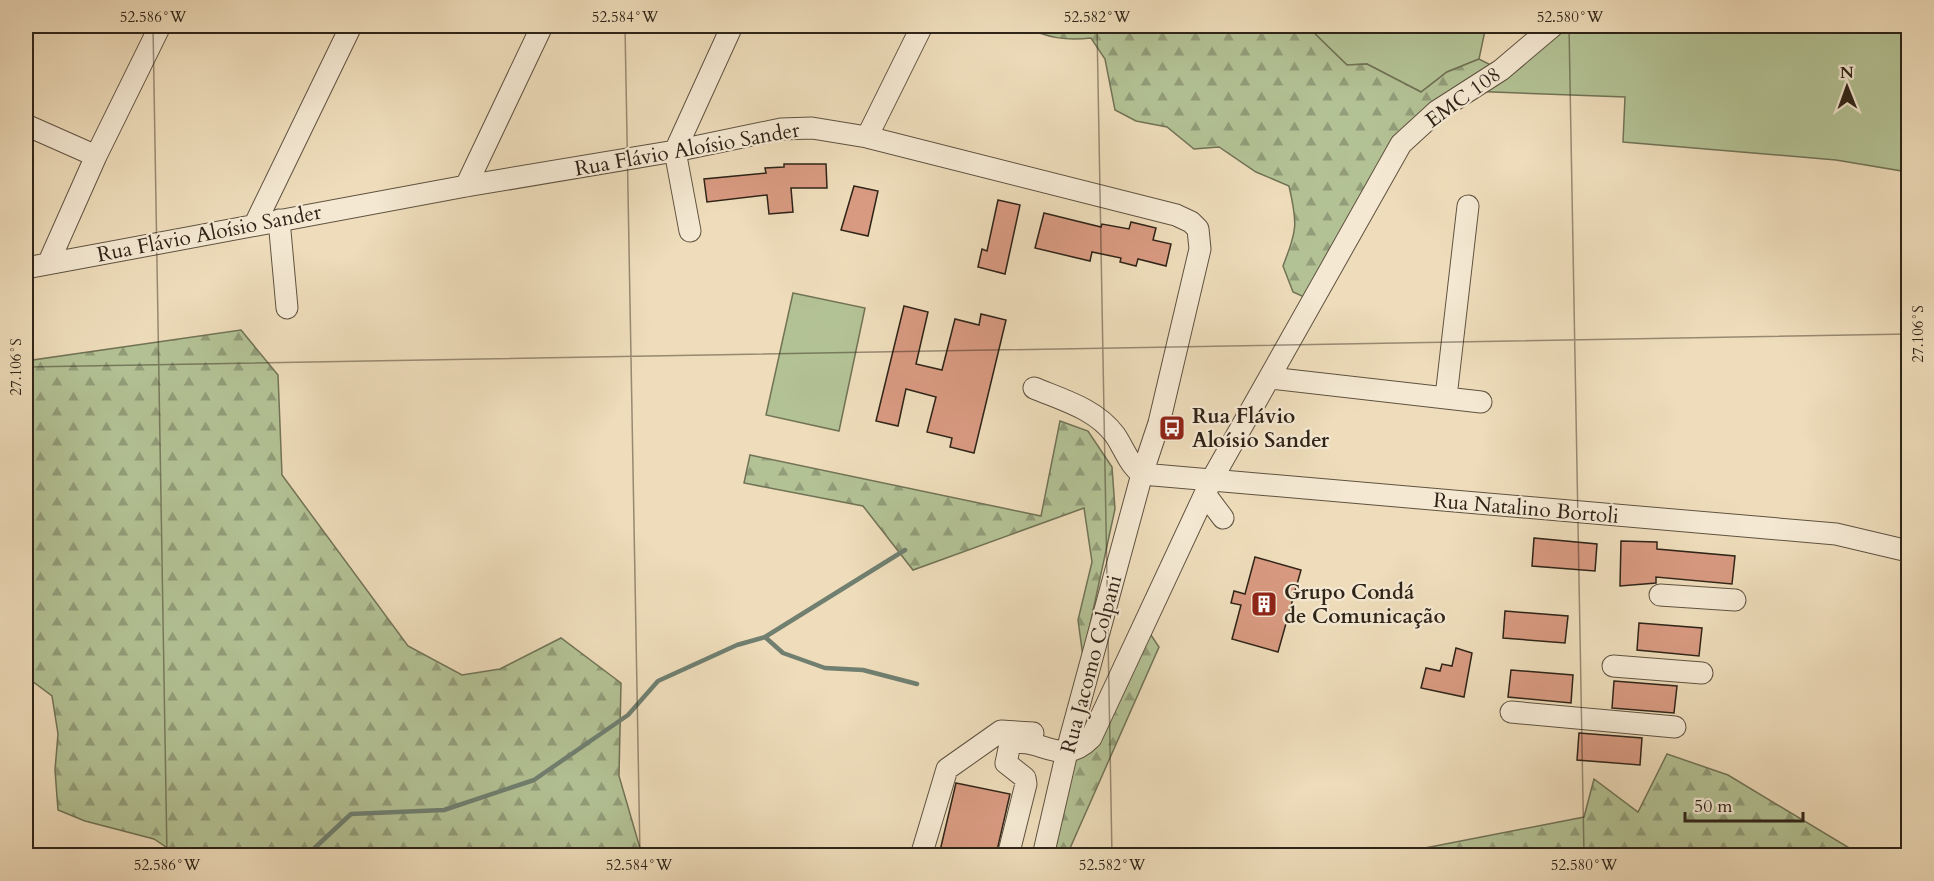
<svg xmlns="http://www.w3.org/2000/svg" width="1934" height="881" viewBox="0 0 1934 881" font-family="Cardo,serif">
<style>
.green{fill:#b3c295;stroke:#717356;stroke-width:1.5}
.forest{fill:url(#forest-firs);stroke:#717356;stroke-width:1.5}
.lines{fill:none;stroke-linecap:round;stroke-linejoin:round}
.stream{stroke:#707f70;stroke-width:4.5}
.building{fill:#d89a81;stroke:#2f2418;stroke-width:1.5}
.minor-casing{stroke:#5f5240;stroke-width:23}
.minor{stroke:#f4e8d2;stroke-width:21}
.ticks{fill:none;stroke:#2f2418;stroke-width:1.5;stroke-opacity:0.45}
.labels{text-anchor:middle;stroke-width:4.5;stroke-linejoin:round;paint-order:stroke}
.street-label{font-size:21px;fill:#2f2418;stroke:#f4e8d2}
.poi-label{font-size:21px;font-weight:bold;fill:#2f2418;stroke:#f4e8d2;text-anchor:start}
.neatline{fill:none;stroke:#2f2418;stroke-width:2}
.ticks-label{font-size:15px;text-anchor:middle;fill:#2f2418}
</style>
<defs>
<pattern id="forest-firs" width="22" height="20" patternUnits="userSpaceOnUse" patternTransform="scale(1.5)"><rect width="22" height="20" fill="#b3c295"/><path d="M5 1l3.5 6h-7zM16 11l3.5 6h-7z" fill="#929d79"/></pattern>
</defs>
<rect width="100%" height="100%" fill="#eedcba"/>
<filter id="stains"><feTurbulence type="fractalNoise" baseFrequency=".00333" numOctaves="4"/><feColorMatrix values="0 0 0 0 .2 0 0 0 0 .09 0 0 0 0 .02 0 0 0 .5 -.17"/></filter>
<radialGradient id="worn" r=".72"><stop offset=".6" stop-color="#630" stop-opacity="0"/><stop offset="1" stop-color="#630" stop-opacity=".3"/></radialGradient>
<!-- green -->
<path class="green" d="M1270 26H1486L1479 59 1447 72 1421 92 1367 64 1347 65 1308 27Z
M1553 26H1908V172L1836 160 1623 142 1625 97 1468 91Z
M793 293 865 308 839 431 766 415Z"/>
<!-- forest -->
<path class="forest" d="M1024 26 1308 27 1347 65 1367 64 1421 92 1447 72 1479 59 1501 70 1401 144 1313 301 1293 292 1283 266C1297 229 1298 225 1289 186L1256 172 1219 147 1194 149 1167 127 1136 121 1115 110 1105 59 1091 38C1066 41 1047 38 1024 26Z
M241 330 278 375 282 475 408 646 462 675 500 669 561 638 621 683 619 776 642 855H178L154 839 85 821 58 810 55 770 58 734 52 696 32 681H26V361Z
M1060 421 1088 431 1112 467 1115 509 1083 657 1078 620 1092 562 1084 508 913 570 863 506 744 483 750 455 1041 516Z
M1143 623 1159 647 1067 855 1043 856 1066 752 1082 748Z
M1667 754 1728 775 1861 855H1413L1420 849 1584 817 1594 779 1638 812Z"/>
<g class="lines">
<!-- stream -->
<path class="stream" d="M765 637 783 653 825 668 863 670 917 684
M306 856 351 814 444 810 534 780 628 715 658 681 737 645 765 637 905 550"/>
</g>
<!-- building -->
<path class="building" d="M784 164H826L827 188H791L793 212 769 214 767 195 707 202 704 179 766 173 765 168 784 167Z
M854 186 878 191 868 236 841 230Z
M998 200 1020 205 1005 274 978 267 982 249 987 251Z
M1044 213 1101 227 1102 224 1129 229 1131 222 1156 228 1153 240 1171 244 1166 266 1138 259 1136 266 1120 262 1121 258 1092 252 1090 261 1035 248Z
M904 306 928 312 916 364 942 370 955 319 979 325 981 314 1006 320 974 453 950 447 952 438 927 432 936 397 906 389 898 426 876 421Z
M1534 538 1597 544 1595 571 1532 566Z
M1621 541 1657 542V549L1735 556 1732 584 1656 577V583L1620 586Z
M1255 557 1301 570 1278 652 1232 639 1241 605 1231 603 1234 591 1245 594Z
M1505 611 1568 616 1565 643 1503 638Z
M1639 623 1702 628 1699 656 1637 650Z
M1456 648 1472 653 1464 697 1421 688 1426 668 1440 671 1442 664 1452 666Z
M1511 670 1573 675 1571 703 1508 697Z
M1614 681 1677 686 1674 713 1612 708Z
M1579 733 1642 738 1640 765 1577 760Z
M956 783 1010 794 996 855H939Z"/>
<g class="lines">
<defs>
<path id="minor" d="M26 125 96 156
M867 137 922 26
M466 186 542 26
M279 220 287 308
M255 224 351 26
M690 231 675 151 732 26
M48 264 96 156 160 26
M26 268 466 186 675 151 781 129 812 128 867 137 1176 215 1191 222 1198 229 1200 249 1159 423 1142 474 1070 739 1043 856
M1270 378 1481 402
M1034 388C1063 400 1096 409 1115 435 1124 448 1129 465 1142 474
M1446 397 1468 206
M1142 474 1836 534 1908 551
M1205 494 1223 518
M1660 595 1735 600
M1613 666 1702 673
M1511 712 1675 727
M921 856 947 769 1001 731 1033 733
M1008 856 1026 784 1025 778 1006 763 1010 744C1039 735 1061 769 1091 738L1211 481 1401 144 1437 111 1501 70 1553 26"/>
</defs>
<!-- minor casing -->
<use href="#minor" class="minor-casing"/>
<!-- minor -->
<use href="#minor" class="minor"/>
</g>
<!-- ticks -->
<path class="ticks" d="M153 26 167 856M625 26 640 856M1097 26 1112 856M1569 26 1584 856M26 367 1908 334"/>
<!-- icons -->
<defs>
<symbol id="bus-square" viewBox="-11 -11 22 22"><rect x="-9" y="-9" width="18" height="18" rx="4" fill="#8f2418" stroke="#f4e8d2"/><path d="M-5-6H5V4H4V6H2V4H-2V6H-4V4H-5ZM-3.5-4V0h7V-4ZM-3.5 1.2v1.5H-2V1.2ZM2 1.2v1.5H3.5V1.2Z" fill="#fff"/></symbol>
<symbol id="building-square" viewBox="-11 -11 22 22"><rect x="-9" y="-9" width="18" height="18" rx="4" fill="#8f2418" stroke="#f4e8d2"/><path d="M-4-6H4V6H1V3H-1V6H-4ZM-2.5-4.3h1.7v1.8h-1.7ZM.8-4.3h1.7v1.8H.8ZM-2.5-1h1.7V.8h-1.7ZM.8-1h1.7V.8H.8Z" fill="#fff"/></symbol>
</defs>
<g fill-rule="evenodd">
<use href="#bus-square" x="1157" y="413" width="30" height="30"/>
<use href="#building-square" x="1249" y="589" width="30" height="30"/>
</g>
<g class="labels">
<!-- street labels -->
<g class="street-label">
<text transform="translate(1463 97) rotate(-36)" y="7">EMC 108</text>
<text transform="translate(687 149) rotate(-10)" y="7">Rua Flávio Aloísio Sander</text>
<text transform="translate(209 233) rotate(-11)" y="7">Rua Flávio Aloísio Sander</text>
<text transform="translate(1526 508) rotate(5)" y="7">Rua Natalino Bortoli</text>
<text transform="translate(1091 664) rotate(-75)" y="7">Rua Jacomo Colpani</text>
</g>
<!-- poi labels -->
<g class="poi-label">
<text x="1192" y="423">Rua Flávio<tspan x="1192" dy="24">Aloísio Sander</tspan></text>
<text x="1284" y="599">Grupo Condá<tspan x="1284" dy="24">de Comunicação</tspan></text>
</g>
</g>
<!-- margin -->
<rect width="1934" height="881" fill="none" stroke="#eedcba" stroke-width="66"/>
<!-- north arrow -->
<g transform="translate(1847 87) rotate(359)" stroke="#f4e8d2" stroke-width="4.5" paint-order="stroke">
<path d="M0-4.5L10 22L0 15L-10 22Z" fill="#2f2418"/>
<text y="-9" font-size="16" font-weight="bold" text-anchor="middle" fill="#2f2418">N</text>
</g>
<!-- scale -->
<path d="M1685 812v9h118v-9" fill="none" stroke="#2f2418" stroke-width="3"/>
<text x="1694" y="812" font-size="18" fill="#2f2418" stroke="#f4e8d2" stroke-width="4.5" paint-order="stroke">50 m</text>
<rect x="33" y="33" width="1868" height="815" class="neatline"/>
<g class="ticks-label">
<text x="153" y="22">52.586°W</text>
<text x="625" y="22">52.584°W</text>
<text x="1097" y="22">52.582°W</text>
<text x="1570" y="22">52.580°W</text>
<text transform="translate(1918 334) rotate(-90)" y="5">27.106°S</text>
<text transform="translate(16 367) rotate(-90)" y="5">27.106°S</text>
<text x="167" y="870">52.586°W</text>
<text x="639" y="870">52.584°W</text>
<text x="1112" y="870">52.582°W</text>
<text x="1584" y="870">52.580°W</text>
</g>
<rect width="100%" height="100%" filter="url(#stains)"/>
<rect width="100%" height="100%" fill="url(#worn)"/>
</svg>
